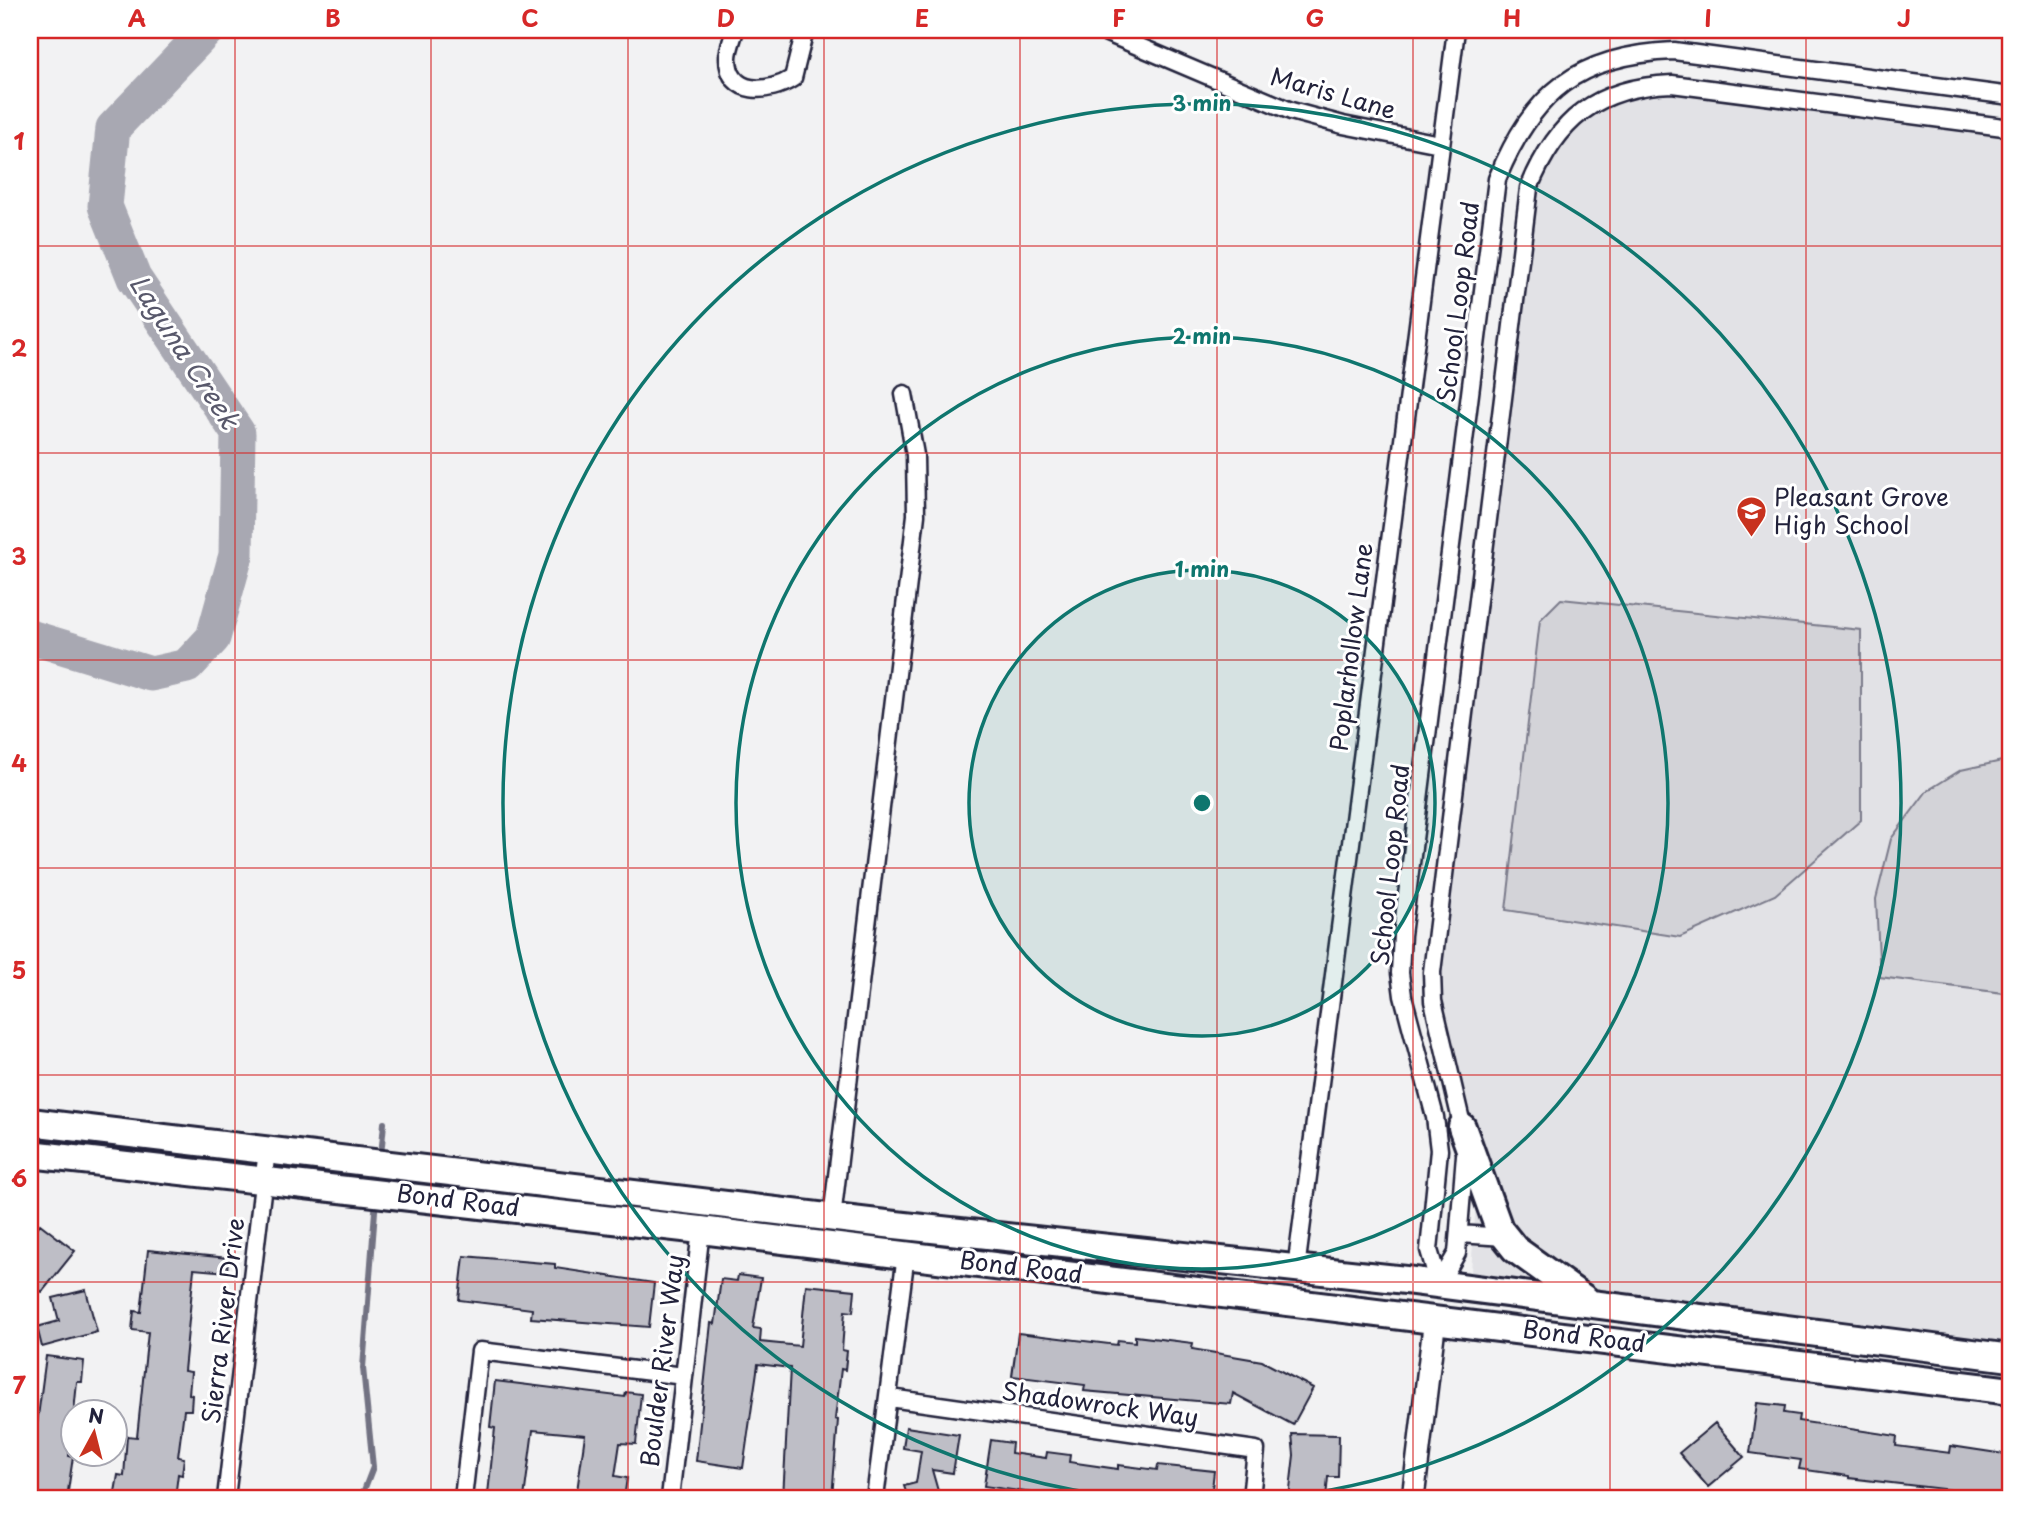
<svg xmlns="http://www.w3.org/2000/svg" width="2041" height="1528" viewBox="0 0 2041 1528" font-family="'Playpen Sans',sans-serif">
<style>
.built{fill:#e2e2e6}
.green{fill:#d3d3d8;stroke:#7a7a8a;stroke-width:2}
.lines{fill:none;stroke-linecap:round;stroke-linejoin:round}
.stream{stroke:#727282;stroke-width:6}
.river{stroke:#a8a8b2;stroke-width:35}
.building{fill:#bebec6;stroke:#22223b;stroke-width:2}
.minor-casing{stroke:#22223b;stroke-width:21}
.tertiary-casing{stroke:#22223b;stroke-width:26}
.primary-casing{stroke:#22223b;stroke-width:32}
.minor{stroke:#fff;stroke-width:16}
.tertiary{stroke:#fff;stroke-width:21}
.primary{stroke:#fff;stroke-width:26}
.grid{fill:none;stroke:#d62828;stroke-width:2;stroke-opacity:0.55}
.ring{fill:none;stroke:#0f766e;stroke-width:3.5}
.labels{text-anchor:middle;stroke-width:6;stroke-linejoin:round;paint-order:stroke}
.street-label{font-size:24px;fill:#22223b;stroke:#fff}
.poi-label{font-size:24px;fill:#22223b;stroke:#fff;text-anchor:start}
.water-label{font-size:26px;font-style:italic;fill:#58586b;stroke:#fff}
.centre{fill:#0f766e;stroke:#fff;stroke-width:3.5}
.ring-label{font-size:21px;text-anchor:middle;font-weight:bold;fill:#0f766e;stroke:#fff;stroke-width:6;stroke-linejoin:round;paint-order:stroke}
.neatline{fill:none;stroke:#d62828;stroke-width:2.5}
.grid-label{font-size:23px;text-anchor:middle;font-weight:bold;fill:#d62828}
</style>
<rect width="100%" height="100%" fill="#f2f2f3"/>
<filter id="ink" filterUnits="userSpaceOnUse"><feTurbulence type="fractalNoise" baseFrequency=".0143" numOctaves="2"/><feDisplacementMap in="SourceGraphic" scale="14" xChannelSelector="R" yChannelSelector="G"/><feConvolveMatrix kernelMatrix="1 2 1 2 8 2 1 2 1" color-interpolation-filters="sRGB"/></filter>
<g filter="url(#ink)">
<!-- built -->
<path class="built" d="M1638 88 2011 135V1348L1470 1285 1479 1161 1439 999 1441 914 1541 164 1575 117Z"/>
<!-- green -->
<path class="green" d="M1561 599 1861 630V820L1775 895 1680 937 1506 910 1540 620Z
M2011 759V994L1880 977 1876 899 1891 839 1927 791 1961 770Z"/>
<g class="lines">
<!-- stream -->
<path class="stream" d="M381 1156 384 1123
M361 1498 373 1467 363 1368 376 1198"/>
<!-- river -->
<path class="river" d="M30 637 151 674 187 666 213 638 236 555 238 433 134 278 105 206 113 128 207 30"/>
</g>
<!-- building -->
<path class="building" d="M40 1224 75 1251 42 1292 30 1282V1238Z
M148 1250 228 1258 227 1272 194 1269 184 1371 191 1372 189 1394 192 1395 191 1410H184L178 1457 184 1458 182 1475 178 1474 175 1498H114L118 1475 124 1476 127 1436 137 1437 148 1332 132 1330 134 1311 141 1312Z
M464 1256 555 1264V1268L654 1283 649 1327 531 1318 532 1309 459 1300Z
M738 1275 761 1278 753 1328 761 1329 760 1342 800 1346 806 1285 855 1290 853 1312 845 1311 842 1350 847 1351 845 1370 841 1369 835 1419 838 1420 832 1498H783L790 1368 758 1364 743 1468 696 1461 711 1323 715 1324 721 1279 737 1281Z
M86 1290 97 1332 42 1347 37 1327 59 1321 53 1298Z
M1018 1333 1117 1345 1118 1340 1135 1342V1336L1193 1343 1192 1349 1262 1361 1313 1388 1293 1425 1233 1393 1231 1404 1084 1391 1085 1385 1012 1376Z
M46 1356 84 1361 82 1382H77L74 1412 69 1456 73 1457 67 1498 30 1493V1423L37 1424Z
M495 1381 625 1397 626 1392 641 1394 636 1444 620 1443 615 1476 627 1478 624 1498H576L585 1435 533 1430 524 1498 488 1494 495 1428 490 1427Z
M1757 1403 1785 1406 1784 1413 1799 1415 1798 1421 1897 1436 1896 1446 1950 1453 1951 1446 2011 1455V1497L1849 1478V1476L1799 1469 1801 1460 1750 1453Z
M1715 1423 1744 1457 1708 1487 1679 1453Z
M906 1427 959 1435 953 1473 932 1470 940 1498H908L904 1486 916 1483 921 1451 903 1448Z
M1292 1434 1339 1435 1338 1477H1328L1326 1498H1289L1294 1455Z
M991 1440 1012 1443 1011 1453 1046 1458 1047 1452 1070 1455 1069 1462 1118 1469V1465L1157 1470 1158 1465 1214 1471 1211 1498H1039L1040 1494 984 1486Z"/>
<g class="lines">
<defs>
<path id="minor" d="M735 30C733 38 728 49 728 58 728 97 770 93 793 78L805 30
M1100 30 1291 111 1343 125 1440 144
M1464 1133 1433 1001 1432 972 1529 188C1557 119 1597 87 1672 84L2011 128
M832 1218 916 515 915 455 904 394
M1459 1234 1505 1237
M1296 1269 1456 30
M1439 1284 1429 1250 1439 1150 1435 1117 1403 996 1400 973 1402 935 1497 179C1533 92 1578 55 1674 51L2011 96
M1439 1284 1457 1253 1465 1155
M890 1398 1256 1450 1251 1498
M226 1498 267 1150
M463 1498 480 1351 684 1376
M670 1498 701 1230
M875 1498 906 1254"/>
<path id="tertiary" d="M1413 1498 1435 1318"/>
<path id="primary" d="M30 1122 886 1224 1406 1280 2011 1358
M1462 1127 1499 1229 1515 1249 1586 1300
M30 1154 701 1230 2011 1391"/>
</defs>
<!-- minor casing -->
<use href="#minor" class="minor-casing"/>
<!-- tertiary casing -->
<use href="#tertiary" class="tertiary-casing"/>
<!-- primary casing -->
<use href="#primary" class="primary-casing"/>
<!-- minor -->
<use href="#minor" class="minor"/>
<!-- tertiary -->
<use href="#tertiary" class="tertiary"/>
<!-- primary -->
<use href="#primary" class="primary"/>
</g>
</g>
<!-- grid -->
<path class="grid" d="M235 30V1498M431 30V1498M628 30V1498M824 30V1498M1020 30V1498M1217 30V1498M1413 30V1498M1610 30V1498M1806 30V1498M30 246H2011M30 453H2011M30 660H2011M30 868H2011M30 1075H2011M30 1282H2011"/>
<!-- distance rings -->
<circle cx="1202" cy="803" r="233" fill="#0f766e" fill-opacity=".12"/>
<g class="ring">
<circle cx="1202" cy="803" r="233"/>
<circle cx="1202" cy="803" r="466"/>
<path d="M1129 1498A699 699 0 1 1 1275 1498"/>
</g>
<!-- icons -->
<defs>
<symbol id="school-pin" viewBox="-11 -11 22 30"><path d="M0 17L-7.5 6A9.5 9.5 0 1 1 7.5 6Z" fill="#c8321e" stroke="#fff"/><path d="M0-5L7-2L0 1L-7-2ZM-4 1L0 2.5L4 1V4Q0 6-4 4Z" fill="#fff"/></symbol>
</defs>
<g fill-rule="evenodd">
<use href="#school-pin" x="1734" y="494" width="35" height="47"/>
</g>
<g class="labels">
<!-- street labels -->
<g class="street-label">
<text transform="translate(1333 94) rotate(16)" y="8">Maris Lane</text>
<text transform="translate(1459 302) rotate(-83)" y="8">School Loop Road</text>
<text transform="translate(1352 647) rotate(-83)" y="8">Poplarhollow Lane</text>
<text transform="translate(1391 865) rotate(-84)" y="8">School Loop Road</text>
<text transform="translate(458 1201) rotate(7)" y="8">Bond Road</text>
<text transform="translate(1021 1268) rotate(7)" y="8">Bond Road</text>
<text transform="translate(224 1321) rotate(-83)" y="8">Sierra River Drive</text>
<text transform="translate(1584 1337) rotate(7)" y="8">Bond Road</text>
<text transform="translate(663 1361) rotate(-83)" y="8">Boulder River Way</text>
<text transform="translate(1100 1405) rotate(8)" y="8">Shadowrock Way</text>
</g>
<!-- poi labels -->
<g class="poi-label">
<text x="1774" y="506">Pleasant Grove<tspan x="1774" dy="28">High School</tspan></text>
</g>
<!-- water labels -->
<g class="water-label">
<text transform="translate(184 352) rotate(57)" y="9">Laguna Creek</text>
</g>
</g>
<circle cx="1202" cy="803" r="10" class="centre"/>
<g class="ring-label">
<text x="1202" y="111">3 min</text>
<text x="1202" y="344">2 min</text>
<text x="1202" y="577">1 min</text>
</g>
<!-- margin -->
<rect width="2041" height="1528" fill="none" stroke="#fff" stroke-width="77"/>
<!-- north arrow -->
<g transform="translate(94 1433) rotate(7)"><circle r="33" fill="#ffffff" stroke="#a7a7b1" stroke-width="2"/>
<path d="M0-5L12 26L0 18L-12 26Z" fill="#c8321e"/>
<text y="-10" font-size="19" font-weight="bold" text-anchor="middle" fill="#22223b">N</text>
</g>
<rect x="38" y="38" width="1964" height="1452" class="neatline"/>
<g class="grid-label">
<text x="137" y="27">A</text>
<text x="333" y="27">B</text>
<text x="530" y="27">C</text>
<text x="726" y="27">D</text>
<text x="922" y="27">E</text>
<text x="1119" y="27">F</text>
<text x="1315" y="27">G</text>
<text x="1512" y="27">H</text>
<text x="1708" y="27">I</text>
<text x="1904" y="27">J</text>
<text x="19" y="150">1</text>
<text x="19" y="357">2</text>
<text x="19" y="565">3</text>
<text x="19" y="772">4</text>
<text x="19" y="979">5</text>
<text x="19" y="1187">6</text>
<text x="19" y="1394">7</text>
</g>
</svg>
